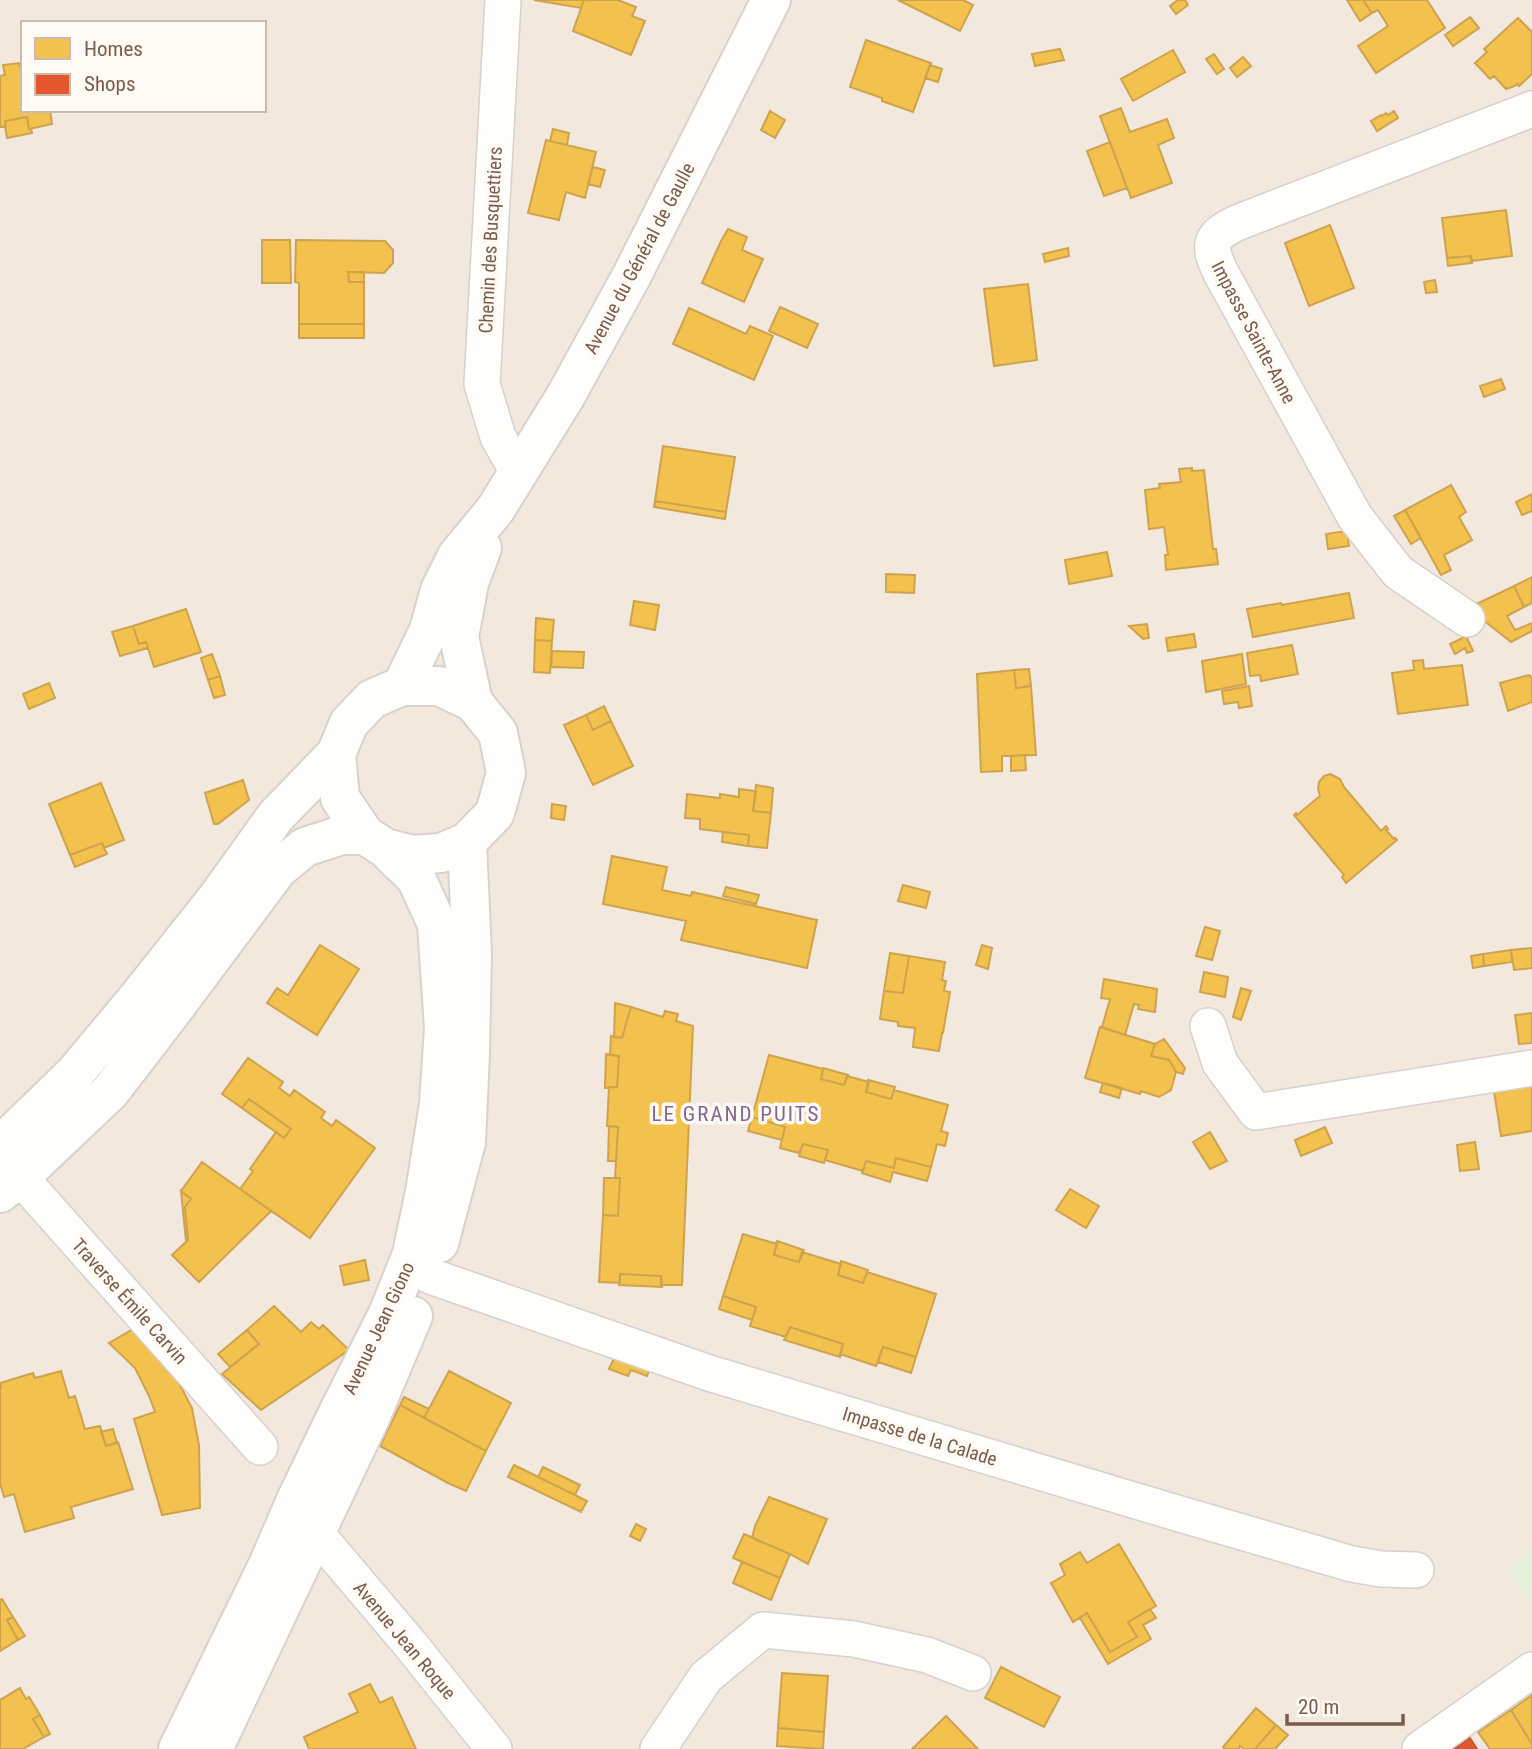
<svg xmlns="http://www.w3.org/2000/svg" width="1532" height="1749" viewBox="0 0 1532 1749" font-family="'Roboto Condensed',sans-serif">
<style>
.residential{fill:#f2e8de;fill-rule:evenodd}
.green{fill:#e7f0db}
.homes{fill:#f2c14e;stroke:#cea34e;stroke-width:2}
.shops{fill:#e4572e;stroke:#c45837;stroke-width:2}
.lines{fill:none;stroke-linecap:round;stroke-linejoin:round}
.street-casing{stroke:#d7d1cb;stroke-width:38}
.secondary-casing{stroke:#d9d2cb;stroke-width:42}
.street{stroke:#fefefd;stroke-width:35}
.secondary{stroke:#fefefd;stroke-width:38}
.labels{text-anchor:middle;stroke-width:7;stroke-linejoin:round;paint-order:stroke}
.street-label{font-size:19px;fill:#7a5c4d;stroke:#fffaf3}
.neighbourhood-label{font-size:21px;letter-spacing:2px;fill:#846695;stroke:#fffaf3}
</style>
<rect width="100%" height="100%" fill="#f9f5f0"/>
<!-- residential -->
<path class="residential" d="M0 0H1532V1749H0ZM23 23H264V110H23Z"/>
<!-- green -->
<path class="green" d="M1532 1543V1606L1508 1571Z"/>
<!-- homes -->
<path class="homes" d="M534 0H584L581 8Z
M584 0H618L636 7 632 16 645 21 631 55 573 31Z
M898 0H963L973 5 960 31Z
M1178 0H1185L1188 5 1176 14 1170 6Z
M1347 0H1363L1372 13 1360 21Z
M1363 0H1427L1445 28 1376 73 1358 46 1388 26 1378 10 1372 13Z
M1470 17 1479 28 1453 46 1445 35Z
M1518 18 1532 32V74L1519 86 1517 84 1515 86 1506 89 1494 76 1490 79 1475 63 1487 52 1484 49Z
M866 40 931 63 913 112 882 101V98L850 87Z
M1060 49 1064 60 1035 66 1032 54Z
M1173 50 1185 72 1133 101 1121 79Z
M1214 54 1224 69 1217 74 1206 59Z
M1243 57 1251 66 1237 77 1230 68Z
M19 63 20 67H23V110H50L52 124 29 129 27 117 5 121 6 126 0 127V76L5 75 3 65Z
M930 65 942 69 938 82 925 78Z
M1121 108 1130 132 1167 119 1174 138 1158 145 1172 183 1131 198 1100 116Z
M770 111 785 120 775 138 761 130Z
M1394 111 1398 118 1377 131 1371 121 1381 115 1382 116 1386 113 1388 115Z
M27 117 29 129H31L32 133 7 138 5 126H6L5 121Z
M553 129 569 133 567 145 550 141Z
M546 140 596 152 585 198 566 192 559 220 528 213Z
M1110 142 1127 188 1104 196 1087 151Z
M593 167 605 170 600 187 588 184Z
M1506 210 1512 256 1471 261V256L1447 258 1442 218Z
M1330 225 1354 288 1309 306 1285 243Z
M728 229 747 237 742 250 763 259 744 302 702 283 721 241Z
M262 240H290L291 283H262Z
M296 240 385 241 393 250V263L384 273 348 272 349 282H364V324H299V283L295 282Z
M1068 248 1069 256 1045 262 1043 254Z
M1471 256 1472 263 1448 266 1447 258Z
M348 272H364V282H349Z
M1435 280 1437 292 1426 293 1424 282Z
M1028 284 1037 360 994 366 984 289Z
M780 307 818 324 807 348 769 331Z
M689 308 746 334 750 326 773 336 754 380 673 344Z
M299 324H364V338H299Z
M1501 379 1505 389 1484 397 1480 386Z
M663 446 735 457 726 512 655 501Z
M1192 468V471L1204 470 1213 549H1216L1218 564 1166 570 1165 555H1168L1164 527 1149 529 1145 490 1160 488 1159 484 1181 482 1179 469Z
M1451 485 1466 512 1459 517 1472 540 1444 555 1451 570 1441 575 1405 510Z
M1532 494V511L1522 515 1516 502Z
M655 501 726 512 725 519 654 507Z
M1405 510 1421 538 1411 544 1394 516Z
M1347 531 1349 546 1328 549 1326 534Z
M1107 552 1112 576 1069 584 1065 560Z
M886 574 915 575 914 593 886 592Z
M1532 577V603L1524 607 1514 586Z
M1514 586 1524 607 1507 616 1515 630 1532 623V631L1511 642 1468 608Z
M1349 593 1354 618 1253 637 1247 609 1281 603 1282 605Z
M634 601 659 605 655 630 630 625Z
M186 609 201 652 154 667 146 642 139 644 133 626Z
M536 618 554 620 552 641 535 640Z
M1147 624 1149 638 1143 639 1129 626Z
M133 626 139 644 146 642 148 648 120 656 112 632Z
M1194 634 1196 647 1168 651 1166 638Z
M1466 636 1473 651 1467 653 1465 648 1455 654 1450 644Z
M535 640 552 641 550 673 534 672Z
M1292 645 1298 674 1261 681 1260 675 1250 676 1247 653Z
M552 651 584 652 583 668 551 667Z
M212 654 220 676 208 680 201 658Z
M1242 654 1246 684 1206 692 1202 661Z
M1423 660 1424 669 1462 665 1468 705 1398 714 1392 673 1414 670 1413 661Z
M1029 669 1031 686 1016 688 1014 670Z
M1014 670 1016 688 1031 686 1036 755 1002 756V771L981 772 977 674Z
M1529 675 1532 678V702L1508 711 1500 683Z
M220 676 225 695 214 698 208 680Z
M49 683 55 698 29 709 23 694Z
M1249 686 1252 706 1239 708 1238 702 1224 704 1222 691Z
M604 706 611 721 593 730 586 715Z
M586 715 593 730 611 721 633 766 593 785 564 725Z
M1025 755 1026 770 1011 771V756Z
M1330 774 1340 779 1344 787 1381 831 1386 826 1388 829 1386 830 1394 839 1395 838 1397 840 1346 883 1342 877 1344 875 1294 815 1296 813 1297 815 1320 796 1318 789 1319 782 1324 776Z
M243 780 249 800 218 824H214L205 793Z
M101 783 124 840 104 848 102 843 70 855 49 804Z
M756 785 773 788 771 813 753 811Z
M739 789 756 791 753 811 771 813 767 848 748 846 749 835 700 829V819L685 818 687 794 720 798V794L739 797Z
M552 804 566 806 564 820 551 818Z
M723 832 749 835 748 846 722 842Z
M102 843 107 854 75 867 70 855Z
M612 856 667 867 662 890 691 896 692 892 817 920 807 968 681 940 686 921 603 904Z
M903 885 930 892 926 908 898 901Z
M726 887 759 895 756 904 723 896Z
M1205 927 1220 931 1212 960 1196 956Z
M320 945 359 969 317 1035 267 1003 277 988 288 995Z
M982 945 992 948 988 969 976 965Z
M1532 948V968L1514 970 1511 950Z
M1511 950 1512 962 1484 966 1483 954Z
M890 953 909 956 903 993 884 991Z
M1483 954 1484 966 1473 968 1471 956Z
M909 956 945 962 942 980 946 981 944 991 950 992 943 1033H942L939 1051 913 1047 915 1028 898 1026V1022L880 1019 884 991 903 993Z
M1204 972 1228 977 1225 997 1200 992Z
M1104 979 1157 989 1155 1012 1138 1009 1139 1005 1134 1004 1125 1035 1102 1027 1110 999 1101 998Z
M1241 988 1251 991 1241 1020 1233 1017Z
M615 1003 631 1007 622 1038 614 1037Z
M631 1007 663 1017 665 1011 678 1014 676 1021 693 1026 682 1285H661V1276L620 1274V1283L599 1282 603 1215 618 1216 620 1178H615L618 1127 607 1126 609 1087H617L619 1056 610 1055 611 1036 622 1038Z
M1532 1013V1043L1519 1044 1515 1015Z
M1100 1027 1155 1044 1151 1056 1169 1060 1176 1072 1171 1090 1159 1097 1141 1091 1140 1094 1085 1078Z
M1164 1039 1185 1068 1183 1074 1176 1072 1169 1060 1151 1056 1155 1044Z
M606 1054 619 1056 617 1087 605 1088Z
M769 1055 823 1069 821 1079 844 1085 847 1076 869 1082 866 1092 891 1099 894 1090 948 1105 941 1131 948 1133 945 1146 937 1144 931 1167 896 1158 894 1168 866 1161 863 1171 825 1160 828 1150 803 1144 799 1153 780 1148 785 1127 752 1117Z
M248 1058 283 1082 279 1088 290 1096 294 1090 325 1112 321 1118 332 1126 336 1120 375 1148 310 1238 240 1189 253 1171 250 1169 276 1132 284 1138 291 1129 249 1099 242 1108 222 1094Z
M823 1068 848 1075 844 1085 821 1079Z
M868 1080 895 1087 891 1099 866 1092Z
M1103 1083 1122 1088 1119 1098 1100 1092Z
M1532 1085V1131L1501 1136 1494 1091Z
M249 1099 291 1129 284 1138 242 1108Z
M752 1117 785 1127 782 1140 748 1131Z
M609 1126 618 1127 616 1161H608Z
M1325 1127 1332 1143 1301 1156 1295 1140Z
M1210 1132 1227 1161 1210 1169 1193 1142Z
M1475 1142 1479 1169 1460 1171 1457 1145Z
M803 1144 828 1150 824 1163 799 1156Z
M896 1158 931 1167 927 1181 893 1172 890 1182 862 1173 866 1161 894 1168Z
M202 1162 271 1211 199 1282 172 1255 188 1240 185 1207 191 1199 181 1191Z
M604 1178H620L618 1216 603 1215Z
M1070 1189 1099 1206 1086 1228 1056 1210Z
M181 1191 191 1199 185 1207 188 1240 186 1241Z
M743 1234 777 1244 774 1255 799 1262 802 1252 841 1264 838 1275 863 1283 867 1272 936 1294 916 1357 883 1347 876 1366 840 1354 843 1344 790 1327 786 1337 750 1326 756 1307 723 1296Z
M777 1241 804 1250 799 1262 774 1255Z
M365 1260 369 1280 344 1285 340 1266Z
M841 1261 868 1270 863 1283 838 1275Z
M620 1274 661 1276 662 1287 619 1285Z
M723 1296 756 1307 752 1320 719 1309Z
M274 1306 301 1332 311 1322 319 1329 323 1325 349 1350 261 1410 222 1374 259 1344 247 1330Z
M790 1327 843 1344 840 1357 784 1340Z
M135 1328 160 1353 179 1383 192 1408 199 1445 200 1508 162 1515 134 1419 155 1412 149 1396 135 1368 109 1343Z
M247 1330 259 1344 230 1367 218 1354Z
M883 1347 916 1357 911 1373 878 1362Z
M618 1350 651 1365 647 1376 631 1370 628 1376 609 1369Z
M61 1371 69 1398 75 1396 85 1429 100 1426 106 1446 118 1442 133 1489 71 1507 74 1518 25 1532 14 1494 4 1497 0 1483V1389L1 1388 0 1383 33 1373 35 1378Z
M449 1371 511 1403 486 1451 424 1418Z
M404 1397 429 1409 424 1418 400 1405Z
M400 1405 486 1451 466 1491 448 1483 380 1446Z
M113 1429 117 1443 106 1446 101 1432Z
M514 1465 587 1501 581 1512 508 1477Z
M543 1467 580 1485 575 1495 538 1477Z
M769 1497 827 1519 808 1564 790 1554 752 1538 755 1526Z
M636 1524 646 1529 640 1541 630 1536Z
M744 1534 790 1554 780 1578 733 1558Z
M1119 1544 1156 1606 1128 1622 1137 1637 1110 1652 1087 1613 1073 1622 1051 1583 1065 1575 1060 1564 1080 1552 1087 1563Z
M742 1562 780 1578 771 1600 733 1583Z
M2 1599 13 1617 7 1620 18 1640 0 1651V1600Z
M1150 1609 1156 1618 1143 1625 1151 1639 1108 1664 1080 1618 1087 1613 1110 1652 1137 1637 1128 1622Z
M13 1617 25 1636 18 1640 7 1620Z
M1001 1667 1060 1697 1044 1727 985 1698Z
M782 1673 828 1676 824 1732 778 1728Z
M370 1684 380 1703 392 1697 416 1749H309L304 1737 358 1712 349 1694Z
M20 1688 26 1699 29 1697 40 1715 33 1719 44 1737 23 1749H0V1700Z
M1532 1695V1744L1511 1710Z
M1256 1708 1276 1725 1255 1749H1244L1240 1746 1238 1749H1225L1223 1747Z
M1511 1710 1532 1744V1749H1490L1478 1732Z
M40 1715 50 1734 44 1737 33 1719Z
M946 1716 978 1749H912Z
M1276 1725 1288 1735 1275 1749H1255Z
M778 1728 824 1732 823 1749 777 1746Z"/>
<!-- shops -->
<path class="shops" d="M1470 1738 1477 1749H1454Z"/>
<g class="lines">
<defs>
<path id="street" d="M503 0 482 384 498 437 518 472
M1467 619 1398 572 1355 517 1221 273C1207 244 1209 236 1239 222L1532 109
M1208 1026 1220 1063 1256 1112 1532 1068
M2 1157 260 1447
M430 1276 709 1373 1180 1514 1352 1564 1381 1569 1416 1570
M315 1532 410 1644 494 1749
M658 1749 706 1677 763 1630 854 1639 927 1655 973 1673
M1420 1749 1532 1670"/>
<path id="secondary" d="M402 686 429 630 440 590 457 556 495 510 565 397 631 277 771 0
M473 702 459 637 469 583 482 548
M0 1146 75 1073 136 1000 217 898 276 816 336 754 349 723 372 699 402 686H439L473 702 498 733 506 773 495 813 467 842 441 853 412 855 385 848 365 835 340 798 336 754
M0 1193 19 1178 110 1092 173 1010 278 869 305 847 342 835H365
M439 1243 466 1142 470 1053 472 954 467 842
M178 1749 268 1565 296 1500 339 1411 388 1314 412 1254 425 1192 439 1104 444 1028 437 924 416 878 385 848
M213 1749 370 1418 413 1316"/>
</defs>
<!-- street casing -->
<use href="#street" class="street-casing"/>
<!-- secondary casing -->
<use href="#secondary" class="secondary-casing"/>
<!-- street -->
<use href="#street" class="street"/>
<!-- secondary -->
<use href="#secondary" class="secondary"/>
</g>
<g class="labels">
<!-- street labels -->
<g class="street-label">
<text transform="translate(490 240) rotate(-87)" y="7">Chemin des Busquettiers</text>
<text transform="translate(639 258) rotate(-62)" y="7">Avenue du Général de Gaulle</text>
<text transform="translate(1254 332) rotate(62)" y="7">Impasse Sainte-Anne</text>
<text transform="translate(130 1301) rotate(48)" y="7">Traverse Émile Carvin</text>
<text transform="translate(378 1328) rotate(-65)" y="7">Avenue Jean Giono</text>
<text transform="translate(920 1436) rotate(17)" y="7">Impasse de la Calade</text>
<text transform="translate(405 1640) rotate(50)" y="7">Avenue Jean Roque</text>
</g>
<!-- neighbourhood labels -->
<g class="neighbourhood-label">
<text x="736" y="1121">LE GRAND PUITS</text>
</g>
</g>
<!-- legend -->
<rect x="21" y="21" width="245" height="91" fill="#fffaf3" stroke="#cabbb1" stroke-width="2"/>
<rect x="35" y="38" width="35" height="21" fill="#f2c14e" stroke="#cabbb1" stroke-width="2"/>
<text x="84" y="56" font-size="21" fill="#7a5c4d">Homes</text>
<rect x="35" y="74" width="35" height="21" fill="#e4572e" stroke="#cabbb1" stroke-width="2"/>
<text x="84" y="91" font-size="21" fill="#7a5c4d">Shops</text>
<!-- scale -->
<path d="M1287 1714v10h116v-10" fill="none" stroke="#7a5c4d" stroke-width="3.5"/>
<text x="1298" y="1714" font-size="21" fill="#7a5c4d" stroke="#fffaf3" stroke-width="5" paint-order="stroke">20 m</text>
</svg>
